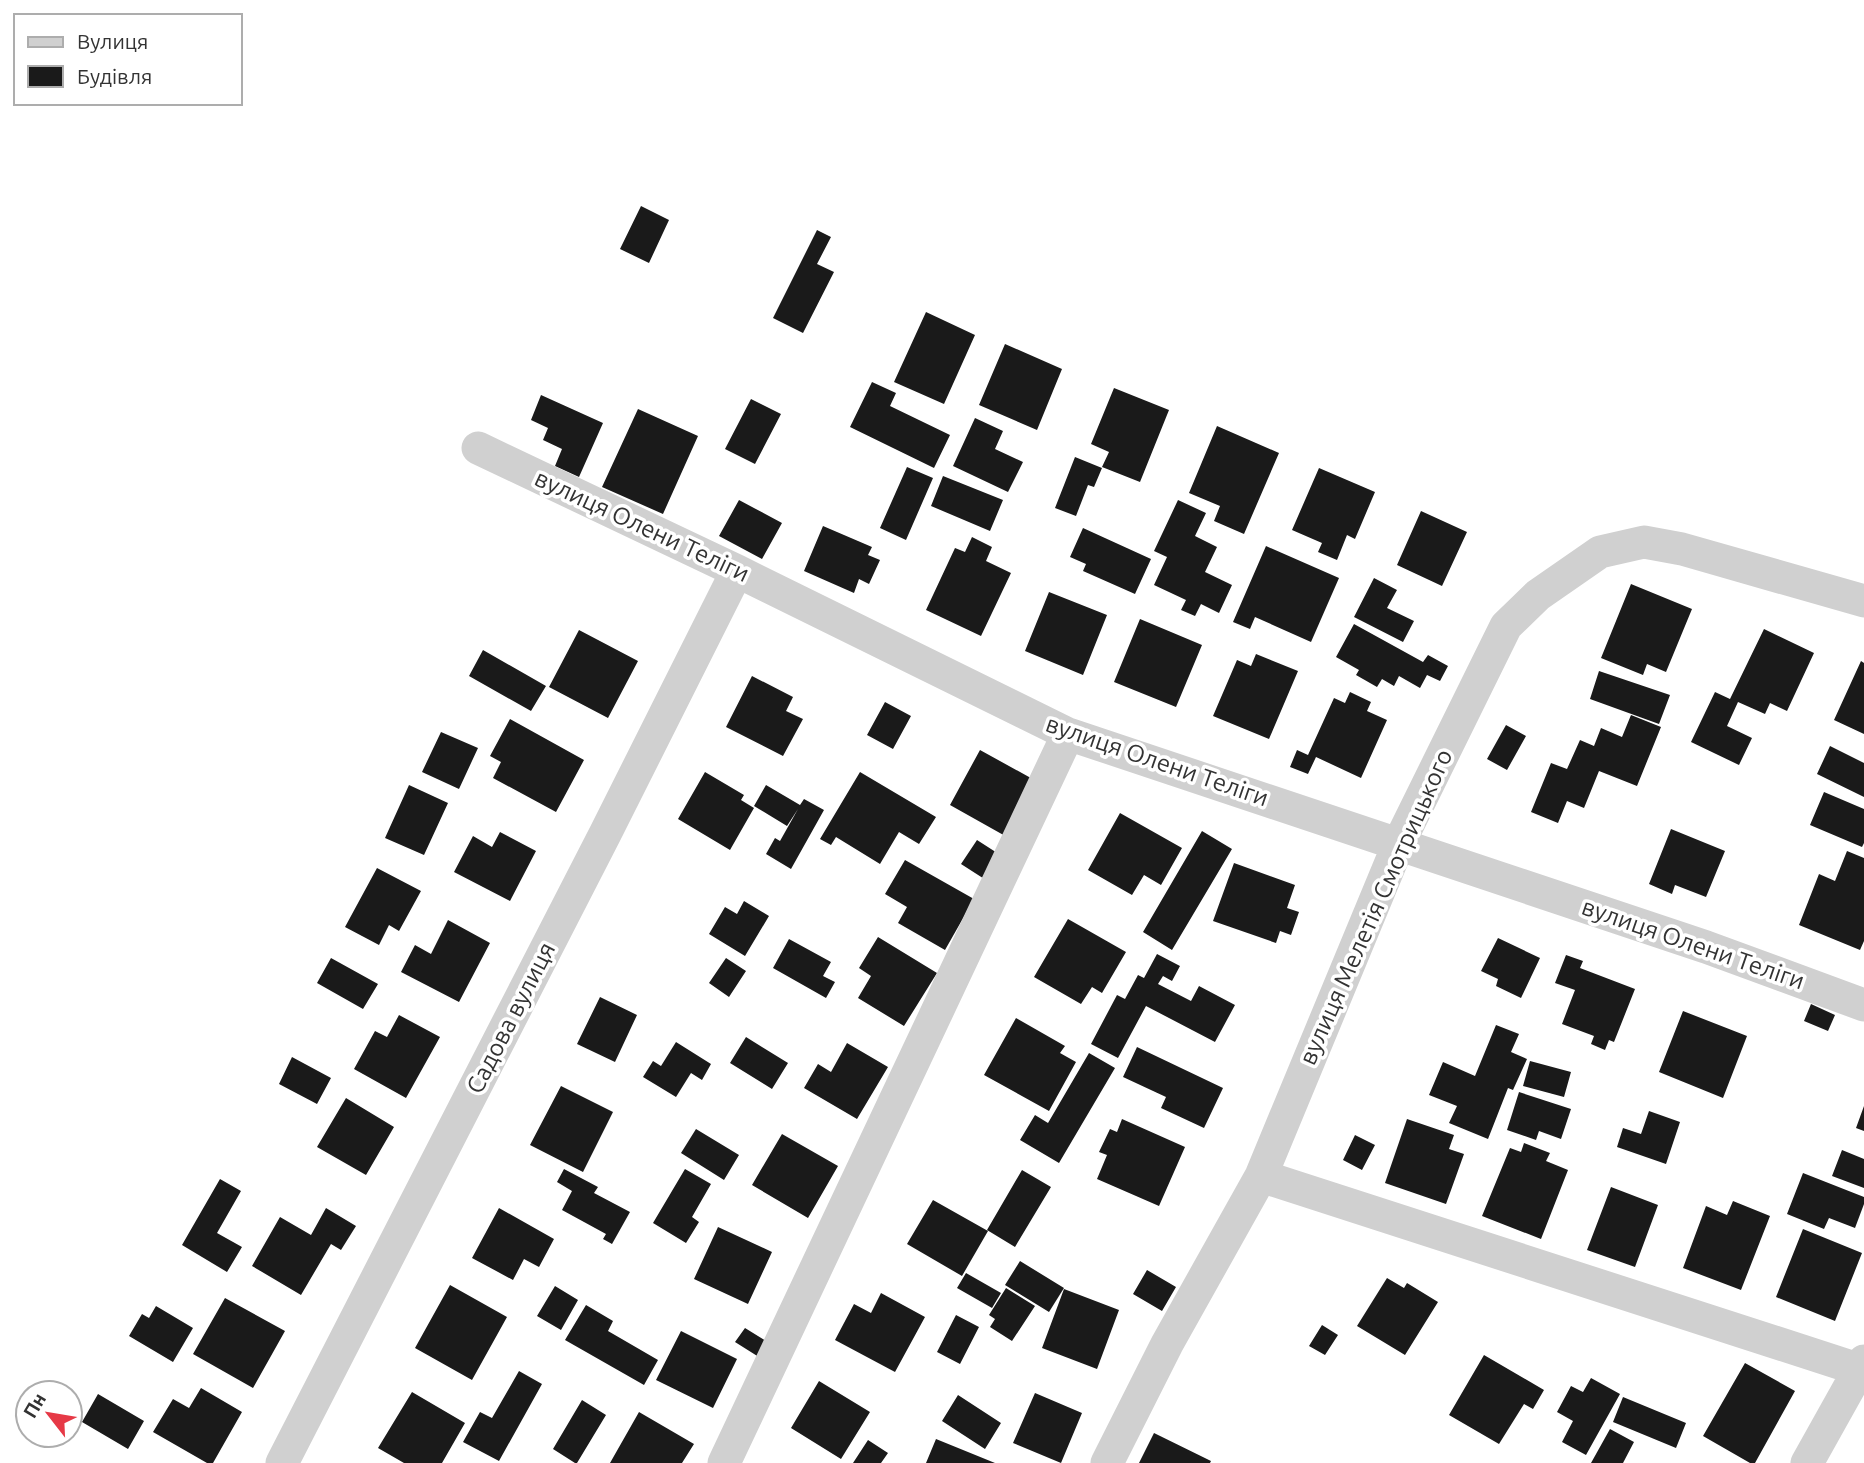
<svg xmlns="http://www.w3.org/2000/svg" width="1864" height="1463" viewBox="0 0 1864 1463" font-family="Ubuntu,sans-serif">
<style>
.building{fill:#1a1a1a}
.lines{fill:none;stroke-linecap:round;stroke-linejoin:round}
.street{stroke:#d0d0d0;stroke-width:33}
.labels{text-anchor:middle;stroke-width:7;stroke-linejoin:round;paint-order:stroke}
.street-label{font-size:24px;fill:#333;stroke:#fff}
</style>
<rect width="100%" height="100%" fill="#fff"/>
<!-- building -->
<path class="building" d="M641 206 669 220 649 263 620 249Z
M817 230 831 237 817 264 834 272 803 333 773 318Z
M926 312 975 335 944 404 894 382Z
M1005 344 1062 369 1037 430 979 405Z
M872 382 896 393 890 406 950 435 934 468 850 427Z
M1114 388 1169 410 1140 482 1102 467 1109 452 1091 444Z
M541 395 603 423 579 477 555 466 562 449 543 440 548 428 531 420Z
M751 399 781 414 755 464 725 449Z
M638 409 698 436 663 514 602 487Z
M975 418 1003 431 995 449 1023 462 1008 492 953 466Z
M1217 426 1279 453 1244 534 1214 521 1220 506 1189 493Z
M1075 457 1102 468 1094 487 1088 485 1076 516 1055 508Z
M907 467 933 478 906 540 880 528Z
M1319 468 1375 492 1355 539 1347 535 1337 560 1318 552 1322 543 1292 530Z
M943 476 1003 500 990 531 931 506Z
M739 500 782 523 762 559 719 536Z
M1178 500 1206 513 1195 536 1217 547 1205 572 1232 585 1219 613 1201 604 1195 616 1181 610 1186 600 1154 585 1167 557 1154 551Z
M1421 511 1467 532 1442 586 1397 565Z
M823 526 872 547 868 555 880 560 869 584 859 579 854 593 804 571Z
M1083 528 1151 559 1135 594 1083 571 1086 564 1070 557Z
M972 537 992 547 986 561 1011 573 981 636 926 610 955 548 965 552Z
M1266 546 1339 578 1311 642 1255 617 1250 629 1233 622Z
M1374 578 1397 590 1387 608 1414 621 1403 642 1354 617Z
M1631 584 1692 609 1666 672 1647 664 1643 675 1601 658Z
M1049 592 1107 615 1083 675 1025 651Z
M1140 619 1202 645 1176 707 1114 682Z
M1354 624 1423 662 1428 655 1448 666 1440 681 1427 675 1420 688 1399 676 1394 686 1382 679 1377 687 1356 675 1359 670 1336 657Z
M1764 629 1814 653 1787 711 1770 703 1765 714 1738 702 1727 726 1752 738 1739 765 1691 742 1715 692 1730 699Z
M579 630 638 661 608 718 549 687Z
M483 650 546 686 531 711 469 676Z
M1256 654 1298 671 1269 739 1213 716 1237 660 1251 666Z
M1861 661 1864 663V734L1834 720Z
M1599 671 1670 695 1659 724 1590 699Z
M752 676 793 697 786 711 803 719 783 756 726 727Z
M1350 692 1371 702 1367 711 1387 720 1361 778 1316 757 1308 774 1290 767 1297 750 1308 755 1334 698 1345 703Z
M885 702 911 716 893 749 867 735Z
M1631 715 1661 727 1637 786 1599 771 1584 808 1567 801 1558 823 1531 812 1551 763 1567 769 1580 740 1594 746 1601 728 1622 737Z
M510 719 584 760 556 812 493 778 501 762 490 756Z
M1506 725 1526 736 1507 770 1487 759Z
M441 732 478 748 459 789 422 772Z
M1830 746 1864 763V797L1817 774Z
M980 750 1038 782 1007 837 950 805Z
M705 772 744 795 741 800 754 808 730 850 678 819Z
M860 772 936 817 919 844 899 832 880 864 836 837 831 845 820 839Z
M409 785 448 803 424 855 385 838Z
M766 785 800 805 804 799 824 810 791 869 766 854 775 838 780 841 798 809 787 826 754 806Z
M1824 792 1864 809V843L1862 847 1810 825Z
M1120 813 1182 848 1161 885 1144 875 1132 895 1088 870Z
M1671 829 1725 851 1706 897 1675 885 1672 894 1649 884Z
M1202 831 1232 849 1172 950 1143 932Z
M500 832 536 851 510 901 454 872 473 836 492 847Z
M977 840 1005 858 989 882 961 864Z
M1847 851 1864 858V941L1860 950 1799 925 1819 874 1835 881Z
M905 860 974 899 945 950 898 923 907 907 885 894Z
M1234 863 1295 885 1287 908 1299 912 1291 935 1280 931 1276 943 1213 921Z
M377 868 421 891 399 931 389 925 379 945 345 927Z
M744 901 769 916 745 956 709 934 725 907 737 914Z
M1068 919 1126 952 1102 993 1092 987 1081 1004 1034 977Z
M448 920 490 943 459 1002 401 972 415 945 431 954Z
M878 937 937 973 904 1026 858 998 871 976 859 968Z
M1498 938 1540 958 1521 998 1496 986 1498 979 1481 971Z
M789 939 831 962 823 976 835 982 826 998 773 968Z
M1157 954 1180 966 1172 981 1163 976 1158 984 1191 1001 1199 986 1235 1005 1215 1042 1146 1006 1118 1058 1091 1044 1117 995 1125 999 1138 975 1144 978Z
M1566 955 1583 961 1580 968 1635 989 1614 1042 1609 1040 1605 1050 1591 1044 1594 1036 1562 1024 1575 990 1555 983Z
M331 958 378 984 363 1009 317 983Z
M726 958 746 971 729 997 709 983Z
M600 997 637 1015 615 1062 577 1044Z
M1811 1004 1835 1015 1828 1031 1804 1021Z
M1683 1011 1747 1036 1723 1098 1659 1072Z
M399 1015 440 1037 406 1098 354 1069 375 1031 387 1037Z
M1016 1018 1065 1046 1060 1053 1076 1062 1049 1111 984 1075Z
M1496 1025 1519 1034 1511 1052 1527 1059 1513 1090 1508 1088 1488 1139 1449 1123 1457 1106 1429 1095 1443 1062 1475 1076Z
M746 1037 788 1063 772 1089 730 1063Z
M676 1042 711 1064 702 1080 691 1073 676 1097 643 1077 653 1061 661 1066Z
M847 1043 888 1067 857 1119 804 1088 818 1064 831 1072Z
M1137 1047 1223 1088 1204 1128 1161 1108 1166 1097 1123 1077Z
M1089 1053 1115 1068 1059 1163 1020 1140 1035 1115 1048 1123Z
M292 1057 331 1078 317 1104 279 1084Z
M1530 1061 1571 1072 1564 1097 1523 1086Z
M561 1086 613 1112 583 1172 530 1145Z
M1519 1092 1571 1109 1561 1139 1539 1131 1536 1140 1507 1130Z
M346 1098 394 1127 366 1175 317 1147Z
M1864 1106V1131L1856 1128Z
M1649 1111 1680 1122 1666 1164 1617 1147 1623 1128 1641 1134Z
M1122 1119 1185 1147 1159 1206 1097 1179 1107 1155 1099 1152 1110 1129 1117 1132Z
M1407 1119 1454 1135 1449 1149 1464 1154 1446 1204 1385 1183Z
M696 1129 739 1155 724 1180 681 1153Z
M782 1134 838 1166 808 1218 752 1185Z
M1355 1135 1375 1145 1362 1170 1343 1160Z
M1524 1143 1550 1153 1546 1161 1568 1170 1541 1239 1482 1216 1510 1148 1521 1152Z
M1842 1150 1864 1159V1188L1832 1176Z
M564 1169 598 1187 594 1193 630 1212 612 1244 603 1239 606 1234 562 1210 572 1191 557 1182Z
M685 1169 711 1184 692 1217 699 1222 686 1243 653 1223Z
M1022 1170 1051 1187 1015 1247 987 1230Z
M1803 1173 1864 1197V1204L1855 1228 1829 1218 1824 1229 1787 1214Z
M220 1179 241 1191 217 1233 242 1247 227 1272 182 1245Z
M1611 1187 1658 1205 1635 1267 1587 1250Z
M933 1200 988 1231 962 1276 907 1244Z
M1733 1201 1770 1216 1741 1290 1683 1268 1706 1206 1727 1215Z
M326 1208 356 1226 341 1250 331 1244 301 1295 252 1266 280 1217 311 1235Z
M499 1208 554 1239 539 1267 524 1259 513 1280 472 1258Z
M718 1227 772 1252 748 1304 694 1279Z
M1803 1229 1862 1253 1835 1321 1776 1297Z
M1020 1261 1064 1288 1049 1312 1005 1285Z
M1147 1270 1176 1287 1162 1311 1133 1294Z
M966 1273 1001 1293 992 1308 957 1288Z
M1387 1278 1404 1288 1407 1283 1438 1302 1405 1355 1357 1326Z
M450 1285 507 1317 472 1380 415 1348Z
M555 1286 578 1300 561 1330 537 1316Z
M1006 1288 1035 1306 1012 1341 990 1327 995 1319 989 1315Z
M1064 1289 1119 1310 1097 1369 1042 1348Z
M881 1293 925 1317 895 1372 835 1340 854 1304 871 1313Z
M225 1298 285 1331 253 1388 193 1354Z
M586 1305 613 1321 608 1331 658 1360 644 1385 565 1340Z
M156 1306 193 1328 173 1362 129 1336 142 1314 149 1318Z
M956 1315 979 1327 960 1364 937 1352Z
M1322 1325 1338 1335 1325 1355 1309 1346Z
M745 1328 771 1344 762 1359 735 1342Z
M681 1331 737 1359 713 1408 656 1380Z
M1484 1355 1544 1390 1533 1409 1524 1404 1499 1444 1449 1415Z
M1745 1363 1795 1391 1755 1463H1750L1703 1436Z
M519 1371 542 1384 499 1461 463 1442 480 1412 492 1418Z
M1591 1378 1620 1394 1586 1455 1562 1442 1573 1421 1557 1412 1571 1386 1583 1392Z
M819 1381 870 1412 841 1459 791 1428Z
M201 1388 242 1412 213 1463H207L153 1432 173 1399 189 1408Z
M412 1392 465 1423 442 1463H404L378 1448Z
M1035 1393 1082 1413 1061 1463 1013 1443Z
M98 1394 144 1421 128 1449 82 1422Z
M958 1395 1001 1423 985 1449 942 1421Z
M1623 1397 1686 1423 1676 1448 1613 1422Z
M582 1400 606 1415 577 1463H575L553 1449Z
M639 1412 694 1444 682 1463H610Z
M1610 1429 1634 1442 1623 1463H1591Z
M1154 1433 1211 1461 1210 1463H1139Z
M936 1439 995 1463H926Z
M868 1440 888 1453 881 1463H853Z"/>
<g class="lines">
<!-- street -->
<path class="street" d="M478 448 737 571 1068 734 1706 947 1864 1005
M1261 1176 1864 1371
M282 1463 605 834 737 571
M724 1463 1068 734
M1107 1463 1167 1344 1261 1176 1399 843 1506 626 1538 595 1600 552 1644 542 1682 549 1864 601
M1807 1463 1864 1361"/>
</g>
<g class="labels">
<!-- street labels -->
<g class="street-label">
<text transform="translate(642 526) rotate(25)" y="8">вулиця Олени Теліги</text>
<text transform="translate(1157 761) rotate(19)" y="8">вулиця Олени Теліги</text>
<text transform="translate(1376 907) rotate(-66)" y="8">вулиця Мелетія Смотрицького</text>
<text transform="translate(1693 944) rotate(19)" y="8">вулиця Олени Теліги</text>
<text transform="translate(511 1018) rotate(-63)" y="8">Садова вулиця</text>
</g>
</g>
<!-- legend -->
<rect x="14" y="14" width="228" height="91" fill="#ffffff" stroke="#adadad" stroke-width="2"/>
<rect x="28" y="37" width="35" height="10" fill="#d0d0d0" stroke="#adadad" stroke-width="2"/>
<text x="77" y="49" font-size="21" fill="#333333">Вулиця</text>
<rect x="28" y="66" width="35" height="21" fill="#1a1a1a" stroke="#adadad" stroke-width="2"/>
<text x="77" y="84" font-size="21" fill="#333333">Будівля</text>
<!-- north arrow -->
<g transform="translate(49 1414) rotate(301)"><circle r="33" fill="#ffffff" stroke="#adadad" stroke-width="2"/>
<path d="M0-5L12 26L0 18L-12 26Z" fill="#e63946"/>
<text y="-10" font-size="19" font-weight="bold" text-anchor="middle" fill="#333333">Пн</text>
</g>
</svg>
